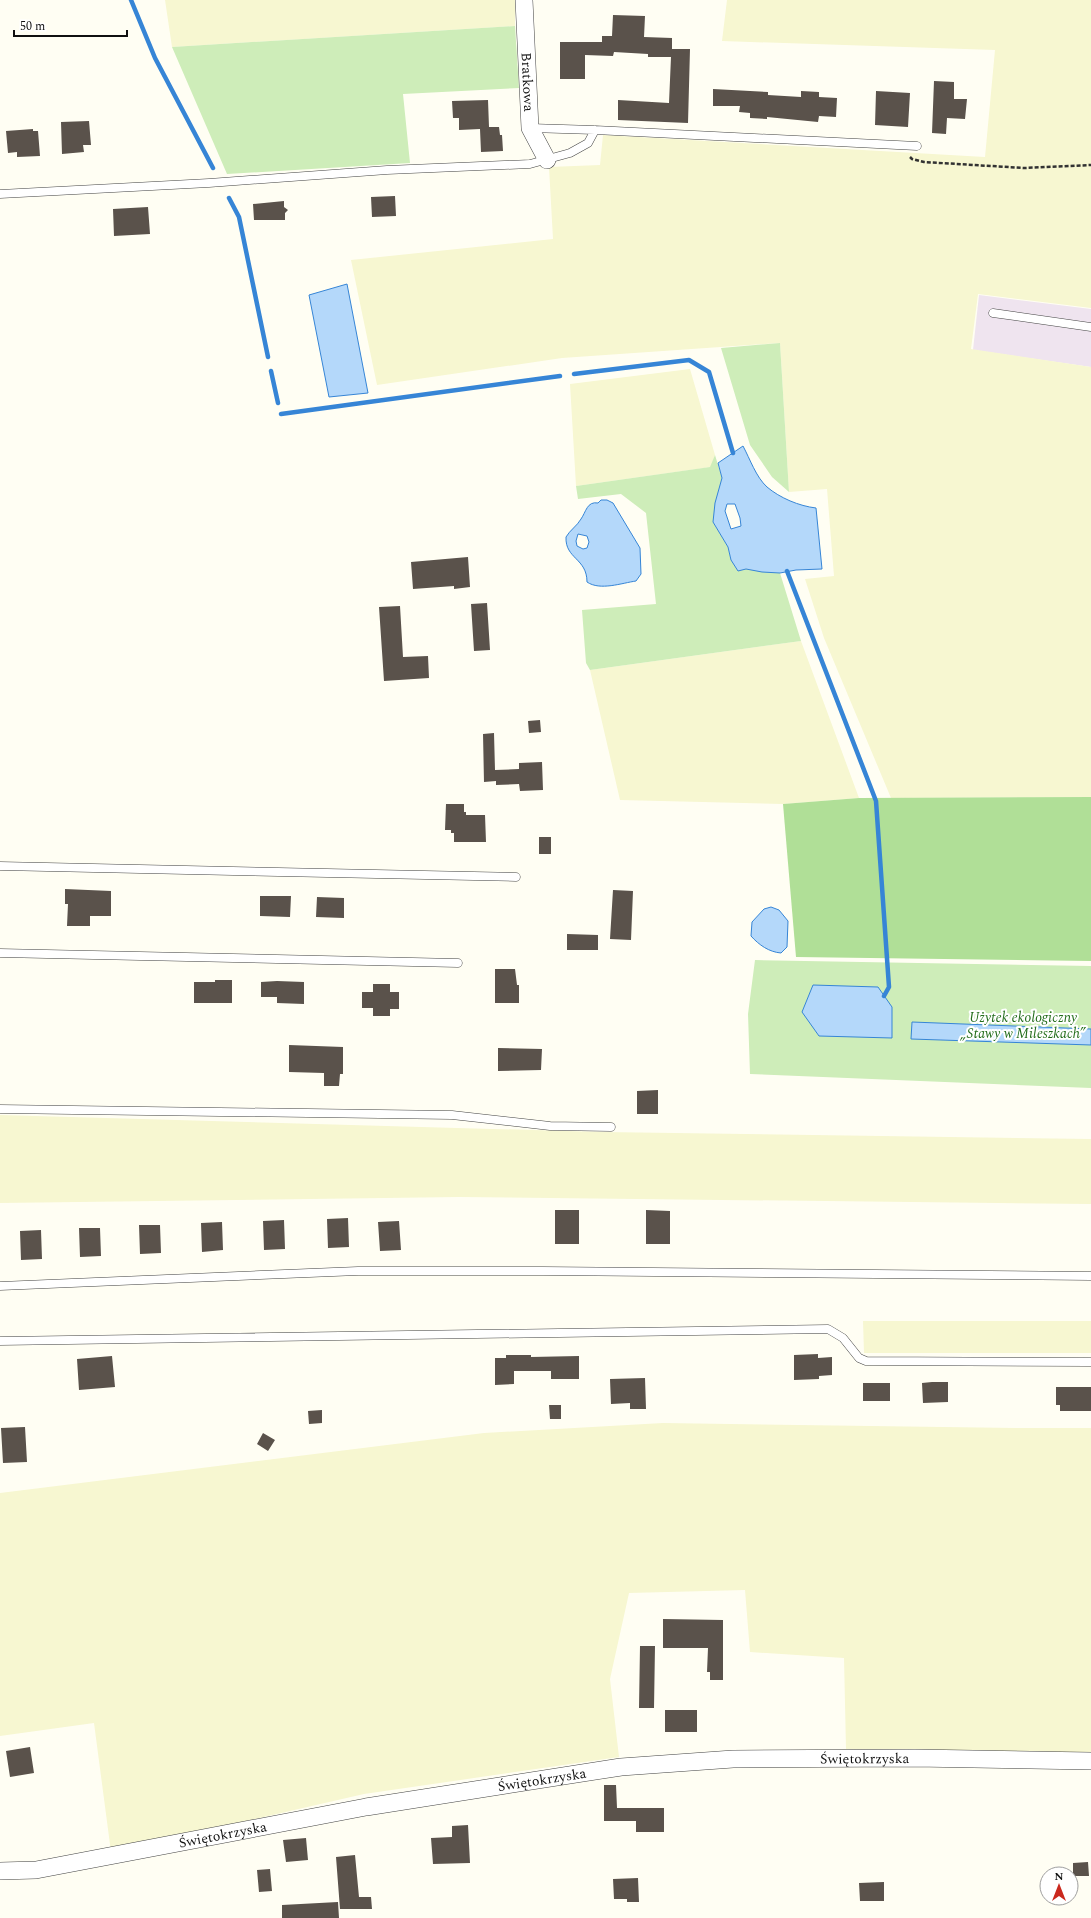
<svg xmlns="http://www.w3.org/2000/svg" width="1091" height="1918" viewBox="0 0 1091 1918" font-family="Spectral,serif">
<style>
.industrial{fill:#efe4ef}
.farmland{fill:#f7f7d1}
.green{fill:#ceedb9}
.forest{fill:#b0df97}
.water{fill:#b4d8fa;stroke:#3685d6;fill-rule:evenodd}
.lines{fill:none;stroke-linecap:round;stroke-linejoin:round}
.stream{stroke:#3685d6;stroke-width:4.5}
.building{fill:#5a524b}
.service-casing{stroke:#434343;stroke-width:9}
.minor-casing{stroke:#434343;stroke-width:18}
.path{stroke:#323232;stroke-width:2.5;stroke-dasharray:4 2;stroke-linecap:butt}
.service{stroke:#fff;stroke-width:8}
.minor{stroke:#fff;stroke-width:17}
.labels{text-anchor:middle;stroke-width:4;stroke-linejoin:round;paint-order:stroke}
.street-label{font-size:14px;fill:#101010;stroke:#fff}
.park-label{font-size:14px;font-style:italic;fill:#236d1b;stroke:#fff}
</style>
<rect width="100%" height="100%" fill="#fffef3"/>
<!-- industrial -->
<path class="industrial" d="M979 295 1091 309V367L973 350Z"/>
<!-- farmland -->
<path class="farmland" d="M165 0H515V26L172 47Z
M727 0H1091V308L978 294 971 349 1091 367V797L891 798 824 638 805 579 834 576 827 489 789 492 780 343 562 358 377 385 351 260 553 239 549 167 600 165 603 135 985 157 995 50 722 41Z
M690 369 715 455 711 467 576 486 570 384Z
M801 641 859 798 783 804 620 800 590 670Z
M0 1115 603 1132 1091 1139V1204L459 1197 0 1203Z
M863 1321H1091V1353H864Z
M663 1423 1016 1428H1091V1754L846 1749 844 1658 750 1652 745 1590 629 1593 610 1679 619 1757 364 1794 111 1852 94 1723 0 1736V1493L484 1433Z"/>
<!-- green -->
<path class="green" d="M515 26 519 88 403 94 410 163 227 174 172 47Z
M780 343 789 492 772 477 750 445 721 348Z
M715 455 722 478 713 522 728 547 731 560C747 569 761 572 780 573L801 641 590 670 586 663 582 610 656 604 646 513 621 494 578 499 576 486 710 467Z
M755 960 1091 966V1088L750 1074 748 1014Z"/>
<!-- forest -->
<path class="forest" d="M1091 797V961L796 957 783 804 859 798Z"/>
<!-- water -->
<path class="water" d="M347 284 368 393 329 397 309 295Z
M743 446C750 459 756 477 767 487 780 498 799 506 816 508L822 569 796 570 780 573 762 572 746 569 738 571 731 560 728 547 713 522 715 503 722 478 718 463ZM727 504H735L740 518 741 526 731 529 725 511Z
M601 500H607L613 503 640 548 641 574 636 581C622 583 600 591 587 582 587 558 565 559 566 537 570 530 577 526 581 519 586 512 587 501 598 503ZM578 534 587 536 589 542 587 548 583 549 577 546 576 541Z
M771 907 779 910 788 921 787 947 781 953C769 952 759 945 751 936L752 922 764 909Z
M813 985 878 987 892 1007V1038L819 1036 802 1012Z
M912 1022 1091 1029V1045L911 1039Z"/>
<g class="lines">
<!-- stream -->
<path class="stream" d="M131 0 155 58 213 168
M229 198 239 217 268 357
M271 371 278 403
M574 374 689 360 709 372 733 453
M281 414 560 376
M787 571 876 801 889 987 884 996"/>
</g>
<!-- building -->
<path class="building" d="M613 15 645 16 644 37 672 38V49H690L688 123 618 120V100L669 103 671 57H648V54L614 52 613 56 585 55V79H560V42H602V36H612Z
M934 81 954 82V99H967L965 119 947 118 946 134 932 133Z
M713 89 768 92V95L801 97V91L819 92V97L837 98 836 117 819 116 818 122 767 117V119L750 118V113L739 112 740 106H713Z
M876 91 910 93 908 127 875 125Z
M488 100 489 127H499L500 135H502L503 151 481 152 480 129 459 130V118H453L452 101Z
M89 121 91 145H83L84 152 62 154 61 122Z
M33 129V131H38L40 156 17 157V152L8 153 6 131Z
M395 196 396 216 372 217 371 197Z
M284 201V207L288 210 285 213V220H254L253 204Z
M148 207 150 234 114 236 113 209Z
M468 557 470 587 454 589V586L413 589 411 562Z
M487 603 490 650 474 651 471 604Z
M400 606 403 657 428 656 429 678 384 681 379 607Z
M540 720 541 732 529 733 528 721Z
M494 733 495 770 519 769V763L542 762 543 790 520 791 519 784 496 785V781L484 782 483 734Z
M446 804H464V812H466V815H485L486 842H454V833H451V830H445Z
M539 837H551V854H539Z
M65 889 111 891V916H90V926H67L68 904H65Z
M613 890 633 891 631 940 610 939Z
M260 896H291L290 917 260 916Z
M317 897 344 898V918L316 917Z
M567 934 598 935V950H567Z
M495 969H515L517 985H519V1003H495Z
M215 980H232V1003H194V982H215Z
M277 981 304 982V1004L277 1003V997H261V982Z
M373 984H390V992H399V1009H390V1016H373V1008H362V992H373Z
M289 1045 343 1047V1074H340L339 1086H324V1073L289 1072Z
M498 1048 542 1049 541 1070 498 1071Z
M658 1090V1114H637V1091Z
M555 1210H579V1244H555Z
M646 1210 670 1211V1244H646Z
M348 1218 349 1247 328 1248 327 1219Z
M284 1220 285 1249 264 1250 263 1221Z
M399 1221 401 1250 380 1251 378 1222Z
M222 1222 223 1250 202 1252 201 1223Z
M139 1225H160L161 1253 140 1254Z
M79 1228H100L101 1256 80 1257Z
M41 1230 42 1259 21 1260 20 1231Z
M818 1354V1358L832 1357V1375L819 1376V1379L794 1380V1355Z
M506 1355H531V1357L579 1356V1379H551V1371H514V1384L495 1385V1358H506Z
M112 1356 115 1387 79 1390 77 1359Z
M645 1378 646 1409H630V1403L611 1404 610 1379Z
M932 1382H948V1402L923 1403 922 1383Z
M863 1383H890V1401H863Z
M1056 1387H1091V1411H1060V1405H1056Z
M549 1405H561V1419H550Z
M322 1410V1423L309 1424 308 1411Z
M25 1427 27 1462 3 1463 1 1428Z
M263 1433 275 1440 268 1451 257 1444Z
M663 1619 723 1620V1680H710V1672H707L708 1648H663Z
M640 1646H655L654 1708H639Z
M665 1710H697V1732H665Z
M30 1747 34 1773 10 1777 6 1751Z
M604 1785H616L617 1808H664V1832H636V1821H604Z
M468 1825 470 1863 433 1864 431 1838 452 1837V1826Z
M306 1838 308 1860 286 1862 283 1840Z
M355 1855 359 1897H371L372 1909H340L336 1857Z
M1088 1862 1089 1876H1073V1863Z
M270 1869 272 1891 259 1892 257 1870Z
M638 1878 639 1902H627V1899H614L613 1879Z
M884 1882V1901H860L859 1883Z
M338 1902 339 1918H282V1905Z"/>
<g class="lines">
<defs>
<path id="service" d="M530 128 595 130 917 146
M0 194 209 183 387 170 530 164 570 153 588 143 595 130
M993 313 1091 327
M0 866 516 877
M0 953 458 963
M0 1109 452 1115 550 1126 611 1127
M0 1286 358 1271H543L1091 1276
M0 1341 828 1329 843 1338 859 1358 866 1361 1091 1362"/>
<g id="minor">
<path id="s1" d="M524 0 530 128 547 160"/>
<path id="s2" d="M0 1871 36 1870 366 1807 621 1767 733 1759 915 1758 1091 1761"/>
</g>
</defs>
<!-- service casing -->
<use href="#service" class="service-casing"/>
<!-- minor casing -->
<use href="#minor" class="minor-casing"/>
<!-- path -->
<path class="path" d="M910 157 912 159 924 162 1024 168 1091 165"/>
<!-- service -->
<use href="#service" class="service"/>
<!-- minor -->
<use href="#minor" class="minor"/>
</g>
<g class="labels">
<!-- street labels -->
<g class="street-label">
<text dy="5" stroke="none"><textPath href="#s1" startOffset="82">Bratkowa</textPath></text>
<text dy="5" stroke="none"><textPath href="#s2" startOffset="874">Świętokrzyska</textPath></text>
<text dy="5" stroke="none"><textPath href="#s2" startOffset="550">Świętokrzyska</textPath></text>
<text dy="5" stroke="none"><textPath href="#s2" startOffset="226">Świętokrzyska</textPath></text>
</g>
<!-- park labels -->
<g class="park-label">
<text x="1023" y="1022">Użytek ekologiczny<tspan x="1023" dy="16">„Stawy w Mileszkach”</tspan></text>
</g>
</g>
<!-- north arrow -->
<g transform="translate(1059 1886)"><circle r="19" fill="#ffffff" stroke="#9f9f9f"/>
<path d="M0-3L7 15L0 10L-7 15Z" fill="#ca281e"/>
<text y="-6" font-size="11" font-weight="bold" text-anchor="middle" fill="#101010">N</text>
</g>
<!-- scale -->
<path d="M14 30v6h113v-6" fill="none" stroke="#101010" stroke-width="2"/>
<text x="20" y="30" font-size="12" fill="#101010" stroke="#ffffff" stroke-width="3" paint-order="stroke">50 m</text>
</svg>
